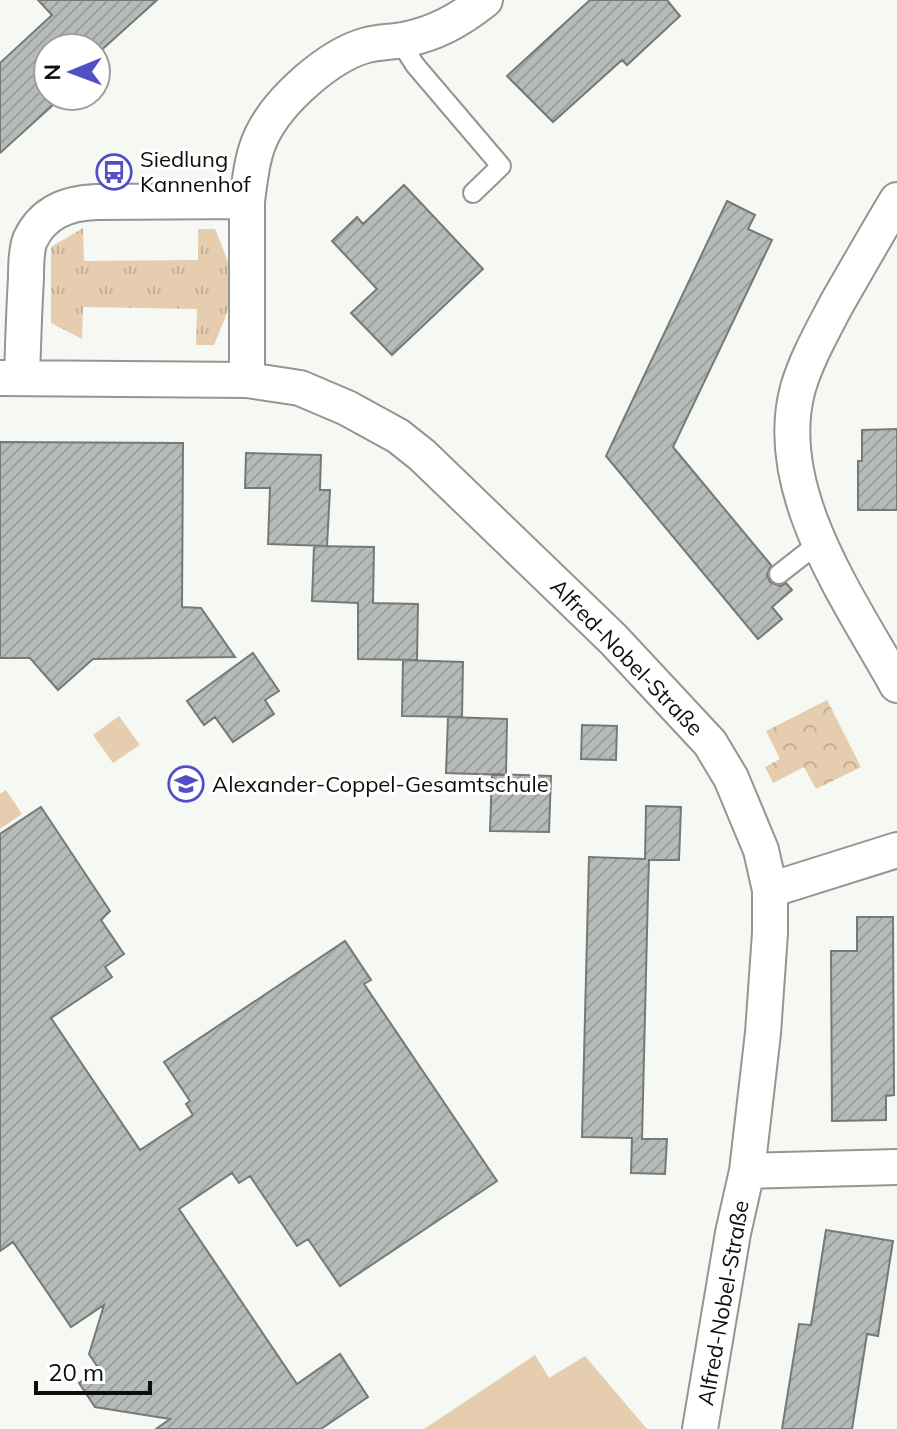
<svg xmlns="http://www.w3.org/2000/svg" width="897" height="1429" viewBox="0 0 897 1429" font-family="Mulish,sans-serif">
<style>
.grass{fill:url(#grass-tufts)}
.park{fill:url(#park-crowns)}
.garden{fill:#e7cdaf}
.building{fill:url(#building-hatch);stroke:#757977;stroke-width:2}
.lines{fill:none;stroke-linecap:round;stroke-linejoin:round}
.lane-casing{stroke:#949692;stroke-width:22}
.street-casing{stroke:#949692;stroke-width:38}
.lane{stroke:#fff;stroke-width:18}
.street{stroke:#fff;stroke-width:34}
.labels{text-anchor:middle;stroke-width:6;stroke-linejoin:round;paint-order:stroke}
.poi-label{font-size:22px;fill:#0d0e0c;stroke:#fff;text-anchor:start}
.street-label{font-size:22px;fill:#0d0e0c;stroke:#fff}
</style>
<defs>
<pattern id="grass-tufts" width="24" height="20" patternUnits="userSpaceOnUse" patternTransform="scale(2)"><rect width="24" height="20" fill="#e7cdaf"/><path d="M3 7l-1-3M5 7V3M7 7l1-3M15 17l-1-3M17 17v-4M19 17l1-3" fill="none" stroke="#c5af95"/></pattern>
<pattern id="park-crowns" width="20" height="18" patternUnits="userSpaceOnUse" patternTransform="scale(2)"><rect width="20" height="18" fill="#e7cdaf"/><path d="M2 6a3 3 0 1 1 6 0M12 15a3 3 0 1 1 6 0" fill="none" stroke="#c5af95"/></pattern>
<pattern id="building-hatch" width="6" height="6" patternUnits="userSpaceOnUse" patternTransform="scale(2)"><rect width="6" height="6" fill="#b6bab8"/><path d="M-1 1l2-2M0 6l6-6M5 7l2-2" fill="none" stroke="#9b9f9d"/></pattern>
</defs>
<rect width="100%" height="100%" fill="#f5f8f3"/>
<!-- grass -->
<path class="grass" d="M83 228 84 261 198 260V229H215C238 283 237 292 214 345H196L197 309 83 307 82 339 51 323V247Z"/>
<!-- park -->
<path class="park" d="M827 700 861 767 816 789 804 767 773 783 765 767 780 759 766 731Z"/>
<!-- garden -->
<path class="garden" d="M119 716 140 745 113 763 93 735Z
M6 790 22 814 0 829V794Z
M535 1355 549 1378 585 1356 647 1429H424Z"/>
<!-- building -->
<path class="building" d="M38 0H157L96 55V48H48V96H63L0 153V63L52 15Z
M590 0H667L680 16 627 65 622 60 553 122 507 76Z
M404 185 483 269 392 355 351 313 377 289 332 241 357 217 363 224Z
M727 201 755 215 748 229 772 240 673 447 771 565 767 575 770 582 780 586 786 583 792 590 772 607 782 619 758 639 606 456Z
M897 429V510H858V461H862V430Z
M0 442 183 443 182 607 201 608 235 657 93 659 58 690 30 658H0Z
M246 453 321 455 320 490H330L327 546 268 544 270 488H245Z
M314 546 374 547 373 603 418 604 417 660 358 659V603L312 601Z
M253 653 279 691 265 700 274 714 233 742 215 717 204 725 187 701Z
M403 660 463 662 462 717 402 716Z
M448 717 507 719 506 775 446 773Z
M582 725 617 726 616 760 581 759Z
M492 774 551 776 549 832 490 831Z
M646 806 681 807 679 860H649L648 891 642 1139H667L665 1174 631 1173 632 1138 582 1137 589 857 645 859Z
M41 807 110 911 101 920 124 954 105 967 112 977 51 1018 140 1150 193 1115 186 1104 190 1101 164 1062 345 941 371 980 364 984 497 1181 340 1286 308 1239 297 1246 250 1176 239 1183 232 1173 179 1209 297 1384 340 1354 368 1397 321 1429H156L170 1419 95 1407 79 1383 99 1369 89 1354 104 1305 71 1327 13 1242 0 1251V834Z
M857 917H893L894 1095 886 1096V1120L832 1121 831 951H857Z
M826 1230 893 1241 878 1336 867 1334 852 1429H782L799 1324 811 1325Z"/>
<g class="lines">
<defs>
<path id="lane" d="M399 40 415 65 501 166 473 193
M779 574 820 542"/>
<path id="street" d="M897 200C876 235 856 270 836 305 822 332 807 358 798 388 770 490 850 600 897 685
M0 378 247 380 300 388 347 408 398 436 422 455 613 639 710 743 731 778 761 850 770 890V933L763 1033 747 1171 733 1233 700 1429
M22 378C23 345 24 311 26 278 26 267 26 250 30 240 43 212 68 203 96 202L247 201
M247 380V201C250 180 252 155 262 135 279 100 329 55 367 45 379 42 391 42 403 40 435 34 460 20 485 0
M770 890 897 850
M747 1171 897 1167"/>
</defs>
<!-- lane casing -->
<use href="#lane" class="lane-casing"/>
<!-- street casing -->
<use href="#street" class="street-casing"/>
<!-- lane -->
<use href="#lane" class="lane"/>
<!-- street -->
<use href="#street" class="street"/>
</g>
<!-- icons -->
<defs>
<symbol id="bus-ring" viewBox="-11 -11 22 22"><circle r="9.5" fill="#fff" stroke="#524ec5" stroke-width="1.5"/><path d="M-5-6H5V4H4V6H2V4H-2V6H-4V4H-5ZM-3.5-4V0h7V-4ZM-3.5 1.2v1.5H-2V1.2ZM2 1.2v1.5H3.5V1.2Z" fill="#524ec5"/></symbol>
<symbol id="school-ring" viewBox="-11 -11 22 22"><circle r="9.5" fill="#fff" stroke="#524ec5" stroke-width="1.5"/><path d="M0-5L7-2L0 1L-7-2ZM-4 1L0 2.5L4 1V4Q0 6-4 4Z" fill="#524ec5"/></symbol>
</defs>
<g fill-rule="evenodd">
<use href="#bus-ring" x="94" y="152" width="40" height="40"/>
<use href="#school-ring" x="166" y="764" width="40" height="40"/>
</g>
<g class="labels">
<!-- poi labels -->
<g class="poi-label">
<text x="140" y="167">Siedlung<tspan x="140" dy="25">Kannenhof</tspan></text>
<text x="212" y="792">Alexander-Coppel-Gesamtschule</text>
</g>
<!-- street labels -->
<g class="street-label">
<text transform="translate(627 657) rotate(46)" y="8">Alfred-Nobel-Straße</text>
<text transform="translate(723 1303) rotate(-80)" y="8">Alfred-Nobel-Straße</text>
</g>
</g>
<!-- north arrow -->
<g transform="translate(72 72) rotate(269)"><circle r="38" fill="#ffffff" stroke="#9e9f9e" stroke-width="2"/>
<path d="M0-6L14 30L0 20L-14 30Z" fill="#524ec5"/>
<text y="-12" font-size="22" font-weight="bold" text-anchor="middle" fill="#0d0e0c">N</text>
</g>
<!-- scale -->
<path d="M36 1381v12h114v-12" fill="none" stroke="#0d0e0c" stroke-width="4"/>
<text x="48" y="1381" font-size="24" fill="#0d0e0c" stroke="#ffffff" stroke-width="6" paint-order="stroke">20 m</text>
</svg>
